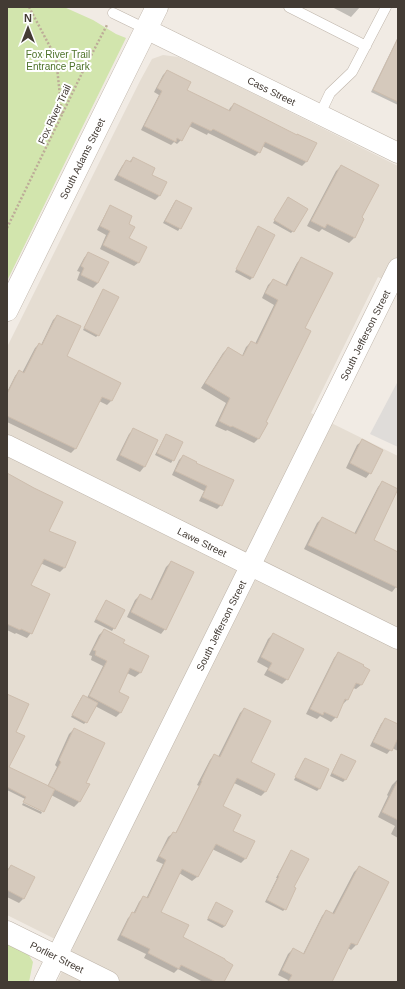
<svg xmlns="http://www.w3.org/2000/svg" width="405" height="989" viewBox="0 0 405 989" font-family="Helvetica,sans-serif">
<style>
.residential{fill:#e5ddd2}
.green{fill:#d2e5ad}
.parking{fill:#dfdcd9}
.shadow{fill:#0003}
.building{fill:#d5c9bc;stroke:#cdbdad}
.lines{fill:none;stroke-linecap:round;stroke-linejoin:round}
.service-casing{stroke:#bfb5aa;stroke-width:11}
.minor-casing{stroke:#bfb5aa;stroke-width:21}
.tertiary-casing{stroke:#bfb5aa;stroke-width:23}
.path{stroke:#bdac98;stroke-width:2.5;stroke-dasharray:2 2;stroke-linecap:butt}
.service{stroke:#fff;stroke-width:10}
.minor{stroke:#fff;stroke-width:20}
.tertiary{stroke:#fff;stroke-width:22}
.labels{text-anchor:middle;stroke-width:4;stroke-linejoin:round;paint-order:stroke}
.park-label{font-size:10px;fill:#4d722a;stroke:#fff}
.street-label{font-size:10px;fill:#433b34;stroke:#fff}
</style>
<rect width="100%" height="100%" fill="#f1ebe4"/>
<!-- residential -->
<path class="residential" d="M163 55 178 57 202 68 398 166V286L378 277 311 413 398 456V982H57L73 948 7 915V347L140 81 152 59Z"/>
<!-- green -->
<path class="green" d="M7 7H64L93 20 116 34 126 38 7 281Z
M7 944 27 952 33 962 29 982H7Z"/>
<!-- parking -->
<path class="parking" d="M398 381V447L370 434Z"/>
<!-- shadow -->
<path class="shadow" d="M332 7H360L351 17Z
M398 37V105L371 92Z
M167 71 185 90 228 112 230 108 234 104 297 136 315 144 306 162 302 166 262 146 259 152 255 156 208 133 207 135 189 126 181 140 177 144 174 142 171 145 141 130 159 95 154 92 163 75Z
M133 158 151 175 160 195 155 200 114 180 122 166 126 161 129 162Z
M341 166 361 218 363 219 354 238 349 243 322 229 319 232 307 226 336 171Z
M176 201 180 228 178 231 163 223 174 203Z
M286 201 293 231 291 233 273 223Z
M111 207 127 224 128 238 138 263 134 266 100 249 106 235 97 230 107 211Z
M256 229 274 235 252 278 250 280 235 272Z
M88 253 108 263 98 283 93 288 77 280 80 272 77 271 84 258Z
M301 258 303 328 265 423 266 424 258 439 254 443 227 430 226 431 215 426 226 403 201 388 223 353 228 348 242 356 246 347 251 342 255 344 274 305 262 298 268 285 273 280 285 286 297 263Z
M103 291 98 335 96 337 83 330 101 293Z
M57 316 65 356 120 383 111 401 107 405 99 401 75 449 71 453 7 422V392L15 376 19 371 22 373 35 348 39 344 41 345 53 320Z
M134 429 157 441 144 467 140 472 116 460 129 434Z
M166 436 173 460 171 463 155 455 164 438Z
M362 441 370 473 366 478 346 468 357 445Z
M183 456 195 463 221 505 217 509 199 501 204 491 172 475 179 460Z
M7 475 48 532 64 568 60 572 40 563 29 585 31 633 27 638 16 633 15 634 7 630Z
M382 482 373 540 398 553V584L396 587 392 592 304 549 317 523 322 518 354 534 378 487Z
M171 562 165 629 161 634 127 617 135 600 140 595 150 601 166 567Z
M106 601 114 628 112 631 94 622 104 604Z
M104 630 121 644 148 657 140 673 135 677 127 673 118 692 121 712 116 717 95 706 86 722 84 724 71 717 81 698 83 696 87 698 103 666 91 660 92 656 89 655 99 635Z
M273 634 287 679 282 684 264 675 268 668 257 662 268 639Z
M338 653 361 685 356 689 353 688 347 700 342 705 336 717 331 722 320 716 317 719 306 714 334 658Z
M244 709 249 763 266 791 261 796 234 783 222 807 245 859 241 863 212 849 197 877 192 881 179 873 159 913 223 982H203L178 969 174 973 144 958 146 954 117 940 128 918 133 914 139 902 143 897 146 899 163 864 156 861 168 837 173 833 175 834 199 786 197 785 210 760 214 755 218 757 240 713Z
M385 719 398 725V751L392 748 387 754 370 746 381 724Z
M74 729 85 783 88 785 79 802 74 807 51 795 24 801 25 799 7 790V774L47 787 57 767 55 765 69 734Z
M341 756 345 780 343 782 330 776 339 758Z
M305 759 328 770 319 789 317 791 294 780 303 761Z
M397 780H398V838L391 834 395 826 378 817 388 796 387 795 392 785Z
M23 803 42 812 41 814 22 805Z
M291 852 293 888 285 909 283 911 265 902 277 878H276L289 854Z
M11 866 23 899 19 903 7 897V870Z
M359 867 388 882 356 945 351 950 348 948 331 982H287L288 980 278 975 288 954 293 949 303 954 322 916 326 911 332 914 354 872Z
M214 906 225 926 222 928 207 920Z"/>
<!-- building -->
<path class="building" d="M398 38V102L373 90Z
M167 70 191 82 187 90 230 111 234 103 297 135V134L317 143 307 162 265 142 260 153 213 129 211 131 192 122 182 141 177 138 176 142 144 126 162 91 157 88Z
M133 157 155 168 152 175 167 182 160 196 118 175 126 160 131 162Z
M341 165 379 185 362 217 364 219 355 238 327 224 325 228 311 221Z
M288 197 308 209 294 232 274 220Z
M176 200 192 208 181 229 165 221Z
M110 205 132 216 129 224 135 227 129 238 147 247 139 263 103 245 110 231 100 226Z
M258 226 275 235 253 278 236 269Z
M88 252 109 262 98 283 81 275 84 268 81 266Z
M301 257 333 273 305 328 311 331 266 422 268 423 259 439 232 426 231 427 219 421 230 398 205 383 228 347 243 356 251 341 257 344 278 300 265 293 273 279 287 286Z
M103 289 119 297 99 336 84 328Z
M57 315 81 326 67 356 121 383 112 401 102 397 76 449 7 416V394L19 370 24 373 39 343 42 345Z
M133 428 158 440 145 467 120 455Z
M166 434 183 442 174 461 157 453Z
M362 439 383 450 371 474 350 463Z
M183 455 197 462 196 463 234 480 222 506 202 497 207 486 175 471Z
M7 473 34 488 63 502 49 531 76 542 65 568 44 559 31 585 50 594 32 634 21 629 20 630 7 624Z
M382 481 398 489 374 540 398 552V588L308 545 322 517 356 534Z
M171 561 194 572 166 630 131 612 140 594 152 600Z
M106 600 125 610 115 629 96 619Z
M104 629 125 640 123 643 149 656 141 673 130 668 119 692 129 697 121 713 89 696 107 661 95 655 96 651 93 650Z
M273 633 304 649 288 680 268 670 272 663 261 657Z
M338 652 364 665 363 666 370 670 362 685 356 683 348 700 345 699 337 718 324 712 323 715 310 709Z
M7 694 29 704 16 732 25 736 9 767 55 789 44 812 23 802 26 797 7 787Z
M83 695 98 703 87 723 72 715Z
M244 708 271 721 251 762 275 774 266 792 237 778 223 806 241 815 233 831 255 841 246 859 216 844 198 877 182 869 161 912 189 925 183 937 225 959V960L233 965 224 982H216L181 965 179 969 148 953 150 949 121 935 132 912 135 913 143 896 148 898 166 860 159 856 173 832 176 833 202 781H201L214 754 220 757Z
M385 718 398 724V738L392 751 373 742Z
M74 728 105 743 86 783 90 784 80 802 48 786 61 762 59 760Z
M341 754 356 761 346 780 332 773Z
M305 758 329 769 320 789 295 777Z
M398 780V820L382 812Z
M291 850 309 859 294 887 296 888 286 910 267 900 279 876H278Z
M11 865 35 877 24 899 7 890V872Z
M359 866 389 882 357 945 351 943 332 982H288L292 975 282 970 293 948 304 954 326 910 334 914Z
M216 902 233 911 225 926 208 918Z"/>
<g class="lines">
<defs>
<path id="service" d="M289 7 366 46
M113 13 146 29
M320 114 330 93 352 72 386 7"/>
<g id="minor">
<path id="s1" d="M146 29 398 153"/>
<path id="s2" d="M7 445 398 639"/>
<path id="s3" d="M44 982 398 268"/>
</g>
<g id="tertiary">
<path id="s4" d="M7 310 157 7"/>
<path id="s5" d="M7 932 108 982"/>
</g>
</defs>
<!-- service casing -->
<use href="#service" class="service-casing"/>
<!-- minor casing -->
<use href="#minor" class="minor-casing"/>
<!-- tertiary casing -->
<use href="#tertiary" class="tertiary-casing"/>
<!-- path -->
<path class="path" d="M29 7 56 58 62 115
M7 228 84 69 107 25"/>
<!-- service -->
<use href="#service" class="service"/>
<!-- minor -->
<use href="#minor" class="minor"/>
<!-- tertiary -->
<use href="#tertiary" class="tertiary"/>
</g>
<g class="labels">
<!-- park labels -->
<g class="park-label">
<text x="58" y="58">Fox River Trail<tspan x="58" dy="12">Entrance Park</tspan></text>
</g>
<!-- street labels -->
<g class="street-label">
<text dy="4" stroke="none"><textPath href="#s1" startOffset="140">Cass Street</textPath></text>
<text transform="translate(54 114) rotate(-65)" y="4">Fox River Trail</text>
<text dy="4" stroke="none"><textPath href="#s4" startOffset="169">South Adams Street</textPath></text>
<text dy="4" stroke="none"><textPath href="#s3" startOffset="722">South Jefferson Street</textPath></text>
<text dy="4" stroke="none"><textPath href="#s2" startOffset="218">Lawe Street</textPath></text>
<text dy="4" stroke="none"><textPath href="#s3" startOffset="398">South Jefferson Street</textPath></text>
<text dy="4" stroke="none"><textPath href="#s5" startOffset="56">Porlier Street</textPath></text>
</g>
</g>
<!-- border -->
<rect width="405" height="989" fill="none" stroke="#433b34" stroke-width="16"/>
<!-- north arrow -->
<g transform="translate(28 28)" stroke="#ffffff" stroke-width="3" paint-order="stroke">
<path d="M0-3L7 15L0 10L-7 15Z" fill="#433b34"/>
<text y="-6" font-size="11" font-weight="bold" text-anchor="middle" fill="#433b34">N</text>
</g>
</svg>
